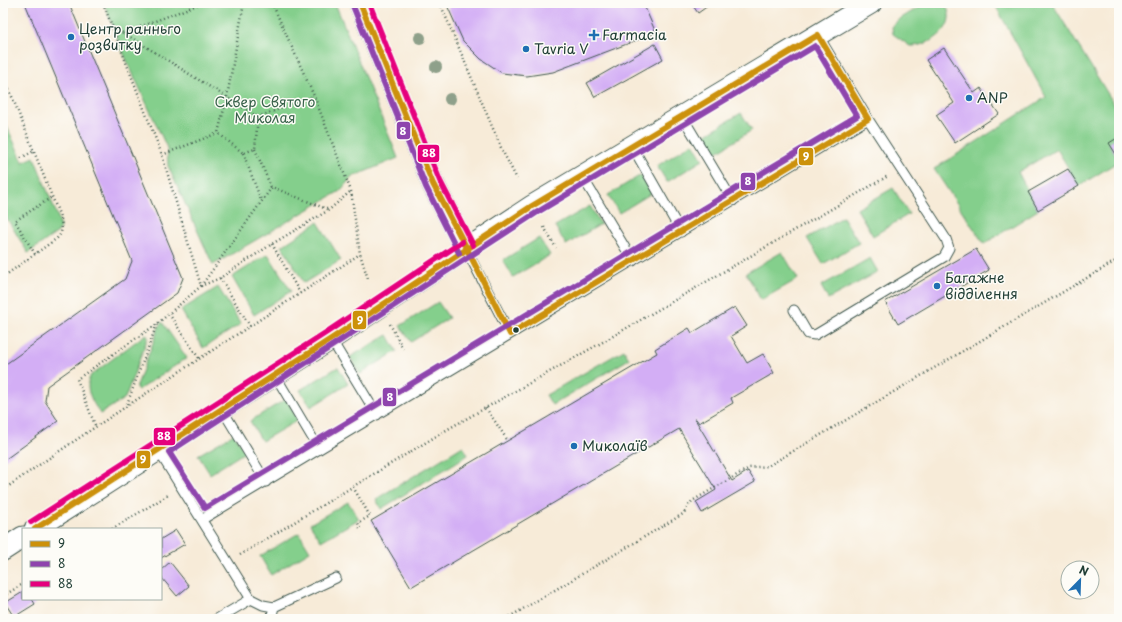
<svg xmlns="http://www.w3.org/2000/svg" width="1122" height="622" viewBox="0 0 1122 622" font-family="'Playpen Sans',sans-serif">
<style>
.green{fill:#84cf8c;stroke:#528660}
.building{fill:#d3aef5}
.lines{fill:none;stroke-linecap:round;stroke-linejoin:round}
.service-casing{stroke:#3f574d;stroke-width:11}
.tertiary-casing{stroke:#3f574d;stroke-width:23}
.secondary-casing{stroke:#3f574d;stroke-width:24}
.path{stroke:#3f574d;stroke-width:2.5;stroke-dasharray:1 3;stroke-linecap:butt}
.service{stroke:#fff;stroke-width:9}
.tertiary{stroke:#fff;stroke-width:21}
.secondary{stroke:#fde4d1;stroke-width:22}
.bus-1-casing{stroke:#fdfcf7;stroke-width:9}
.bus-2-casing{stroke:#fdfcf7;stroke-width:9}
.bus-3-casing{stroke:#fdfcf7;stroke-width:9}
.bus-1{stroke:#cc910a;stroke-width:6}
.bus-2{stroke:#8e44ad;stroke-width:6}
.bus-3{stroke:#e5007d;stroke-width:6}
.tree{fill:#8ea08a}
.poi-dot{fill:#1f6fb2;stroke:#fdfcf7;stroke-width:1.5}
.bus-dot{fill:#1f3d34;stroke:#fdfcf7;stroke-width:1.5}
.labels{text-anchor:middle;stroke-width:3;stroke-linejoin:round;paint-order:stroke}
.poi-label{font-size:14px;fill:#1f3d34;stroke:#fdfcf7;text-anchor:start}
.park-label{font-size:14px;fill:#38624a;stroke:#fdfcf7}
.line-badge{stroke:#fdfcf7;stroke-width:1.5}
.badge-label{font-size:11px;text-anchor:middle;font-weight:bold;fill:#fff}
</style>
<rect width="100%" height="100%" fill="#fdfcf7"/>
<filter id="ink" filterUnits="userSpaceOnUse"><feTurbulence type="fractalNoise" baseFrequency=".025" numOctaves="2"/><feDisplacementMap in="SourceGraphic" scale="8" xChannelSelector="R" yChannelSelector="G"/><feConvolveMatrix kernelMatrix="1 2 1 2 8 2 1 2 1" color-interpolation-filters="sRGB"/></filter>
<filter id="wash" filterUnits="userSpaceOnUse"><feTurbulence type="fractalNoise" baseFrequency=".012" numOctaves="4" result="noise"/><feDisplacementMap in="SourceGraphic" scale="16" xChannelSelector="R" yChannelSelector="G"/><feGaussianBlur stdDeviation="0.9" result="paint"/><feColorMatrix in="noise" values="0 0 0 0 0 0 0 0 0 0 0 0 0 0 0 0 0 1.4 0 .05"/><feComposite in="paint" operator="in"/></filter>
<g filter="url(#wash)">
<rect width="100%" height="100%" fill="#f7ebd8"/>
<!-- green -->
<path class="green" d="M104 3H335L398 158 352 177 340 191 213 265 168 166 167 148 121 48Z
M926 3H944C961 24 932 47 910 46L893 34 892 27 898 20Z
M994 3H1052L1119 112V137L1109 143 1119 161 1079 186 1057 149 1018 172 1038 210 984 244 934 169 1046 97Z
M741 113 752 130 714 154 703 136Z
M3 118 23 162 34 157 59 220 60 227 58 232 28 253 3 212Z
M693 143 703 160 667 182 657 166Z
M641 175 652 193 619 213 608 195Z
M893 188 909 214 873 236 857 209Z
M590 206 601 224 566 245 555 226Z
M843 217 859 243 823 264 807 238Z
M318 222 341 260 304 283 282 246Z
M539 238 550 255 513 277 503 260Z
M782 252 798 279 761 300 746 273Z
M268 254 291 291 254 315 232 277Z
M870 258 878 272 828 299 821 286Z
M218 287 241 324 203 348 181 310Z
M438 302 449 318 411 342 400 326Z
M162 322 187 358 138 390 136 388 160 324Z
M146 334 148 337 125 398 100 414C93 402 83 389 91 375Z
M388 335 397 351 360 374 350 357Z
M624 350 629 359 552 405 546 395Z
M338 367 348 384 311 407 300 390Z
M286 399 298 420 262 441 250 421Z
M234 434 245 452 210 474 198 455Z
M463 446 468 455 381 509 376 499Z
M348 502 359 519 321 541 310 524Z
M299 533 310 551 271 575 260 556Z"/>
<g id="blocks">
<!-- building -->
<path class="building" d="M25 3H69L183 278 177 293 47 386 45 401 58 421 3 461V366L125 279 132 261Z
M446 3H643L656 33 553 72 527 76 502 73 481 59 463 41Z
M691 3H712L698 13Z
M655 44 663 59 595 97 587 83Z
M944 48 974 93 981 88 999 114 955 143 936 115 954 103 926 60Z
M1119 137V159L1109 143Z
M1068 169 1079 186 1038 210 1028 192Z
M976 249 989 270 898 324 885 302Z
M735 307 747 326 731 336 747 363 763 354 774 373 731 398 733 403 699 423 696 419H695L732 481 748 471 755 482 702 513 696 502 716 490 679 429 411 587 371 521 657 353 655 349 689 328 692 333Z
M176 530 185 544 161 558V539Z
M170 562 189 586 177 596 161 577V570Z
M23 592V599H32L35 604 14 617 5 603Z"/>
</g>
</g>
<g filter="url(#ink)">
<use href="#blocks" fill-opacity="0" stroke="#3f574d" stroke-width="1"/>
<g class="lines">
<defs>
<path id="service" d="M682 116 733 201
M632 146 681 232
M582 176 633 261
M466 249 510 334
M794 310 808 334 815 335 944 257 949 248 946 239 868 119 818 35
M331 339 377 415
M275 375 319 449
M222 409 266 482
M158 450 251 599 217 619
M203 519 868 119
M251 599 263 605 274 607 336 578
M271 619 274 607"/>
<path id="tertiary" d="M35 529 331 339 532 206 871 3
M3 550 23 537"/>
<path id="secondary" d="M360 3 433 184 466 249"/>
</defs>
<!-- service casing -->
<use href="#service" class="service-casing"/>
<!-- tertiary casing -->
<use href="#tertiary" class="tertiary-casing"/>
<!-- secondary casing -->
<use href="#secondary" class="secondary-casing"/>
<!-- path -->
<path class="path" d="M103 3 162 155 201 286
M272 3 314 96 351 191 360 254 368 279
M440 3 502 150 517 179
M114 31 124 33 202 3
M124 33 258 117 255 149 243 153 218 133 227 97 244 3
M3 74 61 219C62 228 63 233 56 239L3 277
M3 91 9 88
M258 117 314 96
M255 149 271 187
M243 153 261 200
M162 155 218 133
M21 158 34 151
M544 227 556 248
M272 244 300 293
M35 254 15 221 52 197
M220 278 250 326
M201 286 272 187 329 210
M169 314 200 360
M390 324 403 349
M127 404 157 324
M486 408 508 441
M95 425 77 379 157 324 201 286 220 278 272 244 329 210 351 191
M353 487 370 516 358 523 360 528
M3 490C120 408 241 333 360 254
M112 529 170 494
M240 555 448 429 601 343 888 176
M3 596 23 584
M506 619 683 514 692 501 749 468 768 466 1119 259"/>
<!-- service -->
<use href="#service" class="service"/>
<!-- tertiary -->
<use href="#tertiary" class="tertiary"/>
<!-- secondary -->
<use href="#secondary" class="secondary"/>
<defs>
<path id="bus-1" d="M360 3 433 184 467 249
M818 35 868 119 510 334 467 249 532 206Z
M35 529 331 339 467 249"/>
<path id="bus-2" d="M353 6 426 187 459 253
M815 46 857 116 205 508 169 452 536 213Z"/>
<path id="bus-3" d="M369 3 440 181 473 245
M31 522 327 332 462 242"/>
</defs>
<!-- bus-1 casing -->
<use href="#bus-1" class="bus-1-casing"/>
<!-- bus-2 casing -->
<use href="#bus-2" class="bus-2-casing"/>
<!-- bus-3 casing -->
<use href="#bus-3" class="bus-3-casing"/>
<!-- bus-1 -->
<use href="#bus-1" class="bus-1"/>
<!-- bus-2 -->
<use href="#bus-2" class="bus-2"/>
<!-- bus-3 -->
<use href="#bus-3" class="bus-3"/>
</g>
<!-- trees -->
<g class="tree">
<circle cx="420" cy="38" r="6"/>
<circle cx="436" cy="67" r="6"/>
<circle cx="450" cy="99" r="6"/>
</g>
</g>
<!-- markers -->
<g class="poi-dot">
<path d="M592 29h4v4h4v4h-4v4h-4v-4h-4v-4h4z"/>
<circle cx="71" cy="37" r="4"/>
<circle cx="526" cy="49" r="4"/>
<circle cx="969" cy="98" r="4"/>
<circle cx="937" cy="286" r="4"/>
<circle cx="574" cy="446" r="4"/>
</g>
<circle class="bus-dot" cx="516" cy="330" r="3.5"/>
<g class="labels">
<!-- poi labels -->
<g class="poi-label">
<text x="79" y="34">Центр ранньго<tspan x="79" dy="16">розвитку</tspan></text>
<text x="602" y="40">Farmacia</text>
<text x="534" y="54">Tavria V</text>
<text x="977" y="103">ANP</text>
<text x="945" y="283">Багажне<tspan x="945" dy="16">відділення</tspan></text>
<text x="582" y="451">Миколаїв</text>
</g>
<!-- park labels -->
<g class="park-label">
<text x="265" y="107">Сквер Святого<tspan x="265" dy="16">Миколая</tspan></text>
</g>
</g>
<g class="line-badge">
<rect x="396" y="121" width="15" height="19" rx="4" fill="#8e44ad"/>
<rect x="417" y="144" width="23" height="19" rx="4" fill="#e5007d"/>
<rect x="798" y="147" width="16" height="19" rx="4" fill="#cc910a"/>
<rect x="740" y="172" width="16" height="19" rx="4" fill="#8e44ad"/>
<rect x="352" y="310" width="15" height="20" rx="4" fill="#cc910a"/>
<rect x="382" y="387" width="15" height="20" rx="4" fill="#8e44ad"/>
<rect x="153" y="427" width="23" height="19" rx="4" fill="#e5007d"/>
<rect x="136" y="450" width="15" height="19" rx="4" fill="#cc910a"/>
</g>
<g class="badge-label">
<text x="403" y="135">8</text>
<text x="429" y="157">88</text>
<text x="806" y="160">9</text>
<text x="748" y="185">8</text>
<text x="360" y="324">9</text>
<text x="390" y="401">8</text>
<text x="164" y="440">88</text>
<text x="143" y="463">9</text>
</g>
<!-- margin -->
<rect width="1122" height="622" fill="none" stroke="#fdfcf7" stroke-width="16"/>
<!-- legend -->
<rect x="22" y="528" width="140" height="72" fill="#fdfcf7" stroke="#a4b0a9"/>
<rect x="30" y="541" width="20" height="6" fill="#cc910a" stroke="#a4b0a9"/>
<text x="58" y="548" font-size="12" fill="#1f3d34">9</text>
<rect x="30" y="561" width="20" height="6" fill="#8e44ad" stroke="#a4b0a9"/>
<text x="58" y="568" font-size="12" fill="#1f3d34">8</text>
<rect x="30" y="581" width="20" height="6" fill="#e5007d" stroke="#a4b0a9"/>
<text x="58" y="588" font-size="12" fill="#1f3d34">88</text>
<!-- north arrow -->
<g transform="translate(1080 580) rotate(23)"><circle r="19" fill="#fdfcf7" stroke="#a4b0a9"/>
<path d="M0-3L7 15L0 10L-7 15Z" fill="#1f6fb2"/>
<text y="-6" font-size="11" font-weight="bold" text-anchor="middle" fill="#1f3d34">N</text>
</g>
</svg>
